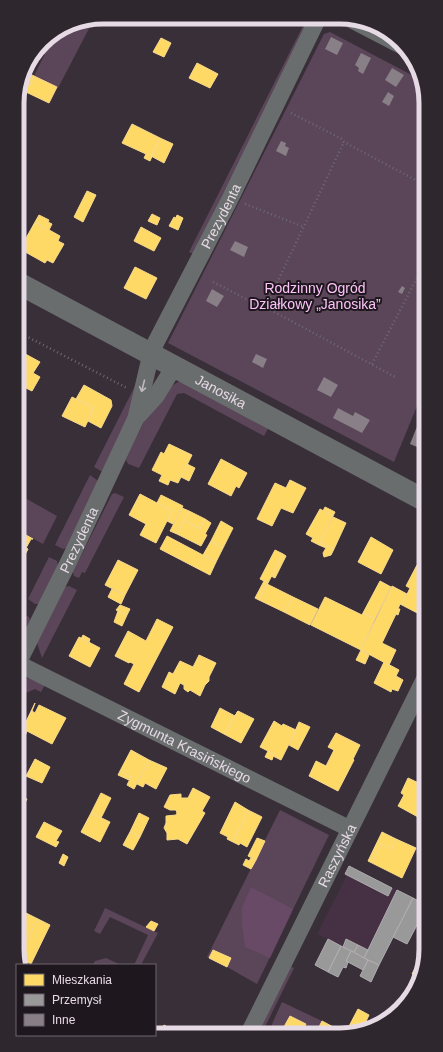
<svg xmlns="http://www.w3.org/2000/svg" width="443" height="1052" viewBox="0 0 443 1052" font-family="Helvetica,sans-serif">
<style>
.built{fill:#453044}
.green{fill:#5b4559}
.forest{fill:#684a67}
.homes{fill:#ffd966;stroke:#f8d98c}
.industry{fill:#999;stroke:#b0acb0}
.building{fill:#887f87}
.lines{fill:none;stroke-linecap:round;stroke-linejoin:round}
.path{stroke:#6d6b6e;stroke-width:2.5;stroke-dasharray:1 3;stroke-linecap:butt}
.minor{stroke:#6a6d6d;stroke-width:17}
.tertiary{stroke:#6a6d6d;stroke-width:22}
.oneway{stroke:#c1b9c1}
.labels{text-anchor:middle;stroke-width:4;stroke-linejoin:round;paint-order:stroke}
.street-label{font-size:14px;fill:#e6dae5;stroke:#1f171e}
.park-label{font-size:14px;fill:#fdc4fa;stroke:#1f171e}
.rim{fill:none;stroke:#e6dae5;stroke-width:5}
</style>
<rect width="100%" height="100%" fill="#392f38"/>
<!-- built -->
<path class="built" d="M351 867 413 898 379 965 317 934Z"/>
<!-- green -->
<path class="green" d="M307 18H311L193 254 189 252Z
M94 19 58 88 34 76 55 33 70 23Z
M330 32 423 81 424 389 394 462 168 343 324 34Z
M138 380 134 404 104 471H101L94 467Z
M178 382H182L269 427 264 436 184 393 177 394 139 468 128 464 126 460C137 436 153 395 178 382Z
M90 475 97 480 98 484 67 548 63 549 55 545Z
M115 493 124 497 85 573 82 572 79 578 74 576 73 572 112 494Z
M18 494 57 516 43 544 19 531Z
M49 557 57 561 58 565 39 604H35L28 599Z
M69 586 77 590 42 658 37 643 65 587Z
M21 613 29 617 30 620 19 643V617Z
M28 678 45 685 41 692 35 689 26 693 19 708V682Z
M280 810 329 835 257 984 227 967 230 958 214 950 209 958 207 957Z
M105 908 158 933 141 965H134L148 935 110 917 100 934 94 931Z
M106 958 121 965H93L95 961Z
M292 967 294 968 263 1031 261 1030 260 1026 288 969Z
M282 1002 322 1021 316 1032H306L303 1030 306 1024 290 1016 281 1032 268 1033Z"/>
<!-- forest -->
<path class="forest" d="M251 887 293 909 270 958 245 947 242 926V907Z"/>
<!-- homes -->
<path class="homes" d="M161 38 171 43 164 57 153 52Z
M197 63 218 74 210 88 189 78Z
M24 71 34 76 23 98 18 95Z
M34 76 57 87 49 103 26 92Z
M132 124 160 138 150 161 144 158 146 154 122 143Z
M160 138 173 144 164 163 151 156Z
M87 191 96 195 83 222 74 217Z
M152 214 160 218 157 225 148 221Z
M39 215 49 220 48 222 52 224 49 230 35 222Z
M177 215 183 218 178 230 169 226 174 217 176 218Z
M35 222 60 236 58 241 64 244 53 263 47 260 45 263 20 249Z
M141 227 161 238 154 251 134 241Z
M135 267 157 278 146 299 124 288Z
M18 350 40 362 33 373 40 377 32 391 18 384Z
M84 385 111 400 112 406 101 428 88 421 93 410 92 407 76 399Z
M72 397 92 407 93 410 85 427 62 416Z
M169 444 192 455 178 483 170 480 168 485 159 481 162 475 152 470 161 452 164 454Z
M221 459 247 473 239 488 236 486 231 496 208 484Z
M187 464 195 468 189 481 181 477Z
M290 480 306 488 293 513 281 508 272 526 257 519 275 483 286 488Z
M140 494 172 511 156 543 140 535 146 524 129 515Z
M161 495 183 506 173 524 167 521 172 511 157 503Z
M325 507 335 512 333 516 323 511Z
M182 508 189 511 177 534 170 531Z
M320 509 333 516 319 545 311 541 313 538 306 534Z
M189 511 205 519 200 529 184 520Z
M333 517 346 523 334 549 320 542Z
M205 519 211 523 205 534 207 535 201 546 177 534 184 520 200 529Z
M221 521 233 528 223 548 211 541Z
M19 531 33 539H31L26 548 19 544Z
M167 536 216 562 210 575 160 549Z
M371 537 393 550 381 574 358 562Z
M211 541 223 548 216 562 203 555Z
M320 542 334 549 331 555 324 557 323 553 326 548 319 545Z
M19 544 28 549 19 566Z
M275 550 283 554 268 583 260 579Z
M283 554 286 556 275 578 271 576Z
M118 560 138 570 125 595 105 585Z
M417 565 425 569V617L402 605 410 588 406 586Z
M264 581 268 583 259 600 255 598Z
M380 581 391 587 375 619 363 613Z
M267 584 293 597 284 612 259 600Z
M392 586 407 594 402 605 400 604 398 609H400L398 615 396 614 382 643 396 650 389 665 361 650Z
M112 589 125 595 121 604 108 597Z
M293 597 318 609 310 625 284 612Z
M325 597 362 615 363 613 375 619 361 650 311 625Z
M120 605 130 609 127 615 116 610Z
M118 611 127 615 122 626 114 622Z
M157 619 173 627 139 692 124 684 134 664 130 662 129 663 115 656 128 631 146 641Z
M83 635 90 639 89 642 81 639Z
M79 637 100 648 90 667 69 656Z
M361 650 369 655 365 664 356 660Z
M199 655 216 663 209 677V681L205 685 200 696 190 690 188 692 184 689V685L180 683 175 694 162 687 169 672 173 674 180 661 193 667Z
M384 662 399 670 396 676 403 680 398 691 392 689 391 692 374 683Z
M35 703 32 711 35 713 39 705 66 718 52 744 27 731 25 736 20 734Z
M220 708 235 716 238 711 224 734 211 727Z
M238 711 254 719 241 743 224 734Z
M274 721 282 726 283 724 296 730 281 760 273 756 274 754 260 747Z
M299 722 310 727 298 750 289 745Z
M336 733 360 745 353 759 354 760 338 791 309 776 316 761 326 766 334 750 328 747Z
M131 750 149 760 134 789 127 785 131 777 120 771Z
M268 751 274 754 272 760 265 757Z
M35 759 50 767 42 783 26 776Z
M149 760 167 768 156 789 145 783 143 787 137 784Z
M120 771 131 777 129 780 118 775Z
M408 778 425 786V803L418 817 398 806 404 795 401 793Z
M193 788 210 797 202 811 205 813 187 844 178 839 167 840V833L164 828 166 823V816L176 815 177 813 176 810H170L164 807 170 795 181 794V798H188Z
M101 793 111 798 101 818 91 813Z
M19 796 27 799 19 814Z
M235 802 248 810 233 842 227 839 228 837 220 833Z
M248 810 262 817 247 847 240 843 239 845 233 842Z
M91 813 110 822 100 842 81 832Z
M139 813 149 818 140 837 130 832Z
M44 822 62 831 56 841 59 842 56 847 36 837Z
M424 822H425V832L420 829Z
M130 832 140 837 133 850 123 845Z
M382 832 396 839 392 849 381 844 372 863 368 861Z
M257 838 265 841 256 860 248 856Z
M396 839 416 848 402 878 372 863 381 844 392 849Z
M63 854 68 857 64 866 59 863Z
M251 858 256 860 251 869 243 865 246 859 249 861Z
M26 913 38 919 23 947 20 946V926Z
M38 919 50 925 31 964 20 959V954Z
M151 921 158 924 154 931 146 927Z
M213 950 231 958 227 967 209 958Z
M426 953 417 976 412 974 418 962 421 963Z
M392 1007 397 1009 396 1011 387 1016Z
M358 1009 369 1015 361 1032H346Z
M290 1016 306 1024 302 1032H281Z
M322 1021 339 1030 338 1032H325L318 1029Z
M164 1025 171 1029 169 1033H159Z"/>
<!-- industry -->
<path class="industry" d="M349 866 392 888 388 896 345 874Z
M397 890 413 898 379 965 364 958Z
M413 898 426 905V908L407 944 393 937Z
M328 939 341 946 328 972 315 965Z
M346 939 358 945 354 952 343 947Z
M358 945 368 950 364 958 354 952Z
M341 946 351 951 346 961 348 962 346 968 343 967 338 977 328 972Z
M351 951 368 960 363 970 346 961Z
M368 960 379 965 371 982 360 976Z"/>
<!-- building -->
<path class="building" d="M331 37 343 43 337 55 325 49Z
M361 53 371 58 363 74 358 71 359 68 355 65Z
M392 68 404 75 396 87 385 80Z
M423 86V98L418 95Z
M388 92 394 96 389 106 382 102Z
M281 141 286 143 285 146 289 148 286 156 276 151Z
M235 241 248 247 244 257 230 250Z
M402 286 405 288 402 294 398 292Z
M212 289 224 296 217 307 206 301Z
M256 354 267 359 263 368 252 362Z
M324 377 338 385 331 397 317 390Z
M338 408 353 416 355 412 370 420 362 433 333 418Z
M424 409V450L410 444Z"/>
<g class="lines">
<!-- path -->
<path class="path" d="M291 113 342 139 344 142 423 184
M245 204 304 227
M213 282 262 307 267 308 397 378
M265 308 344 142
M18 332 127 388
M372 364 419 274 424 277"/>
<!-- minor -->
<g class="minor">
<path d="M350 19 404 47"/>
<path d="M136 418 156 396 174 367"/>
<path id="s1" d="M19 661 70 559 136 418 151 354 156 342 230 199 318 18"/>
<path id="s2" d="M19 664 350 829"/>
<path id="s3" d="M249 1033 425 678"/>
</g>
<!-- tertiary -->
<path class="tertiary" id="s4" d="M18 283 424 500"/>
</g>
<!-- one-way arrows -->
<defs><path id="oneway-shaft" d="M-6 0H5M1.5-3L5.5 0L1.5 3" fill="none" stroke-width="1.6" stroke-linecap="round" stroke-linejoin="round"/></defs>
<use class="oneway" href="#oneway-shaft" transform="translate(143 386) rotate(104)"/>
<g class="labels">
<!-- street labels -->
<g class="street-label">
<text dy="5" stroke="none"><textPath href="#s1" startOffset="490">Prezydenta</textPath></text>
<text dy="5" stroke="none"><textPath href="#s4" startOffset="230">Janosika</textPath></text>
<text dy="5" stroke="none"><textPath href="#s1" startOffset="135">Prezydenta</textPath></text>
<text dy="5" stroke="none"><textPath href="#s2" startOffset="185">Zygmunta Krasińskiego</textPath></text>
<text dy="5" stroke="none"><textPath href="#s3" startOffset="198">Raszyńska</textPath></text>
</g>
<!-- park labels -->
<g class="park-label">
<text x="315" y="293">Rodzinny Ogród<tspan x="315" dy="16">Działkowy „Janosika”</tspan></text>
</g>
</g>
<!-- crop -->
<path d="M0 0H443V1052H0ZM103 24H340A79 79 0 0 1 419 103V949A79 79 0 0 1 340 1028H103A79 79 0 0 1 24 949V103A79 79 0 0 1 103 24Z" fill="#2f272e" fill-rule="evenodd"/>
<path class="rim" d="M103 24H340A79 79 0 0 1 419 103V949A79 79 0 0 1 340 1028H103A79 79 0 0 1 24 949V103A79 79 0 0 1 103 24Z"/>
<!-- legend -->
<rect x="16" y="964" width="140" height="72" fill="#1f171e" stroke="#6f656e"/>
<rect x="24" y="974" width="20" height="12" fill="#ffd966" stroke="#6f656e"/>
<text x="52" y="984" font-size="12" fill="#e6dae5">Mieszkania</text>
<rect x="24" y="994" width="20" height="12" fill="#999999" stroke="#6f656e"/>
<text x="52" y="1004" font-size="12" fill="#e6dae5">Przemysł</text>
<rect x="24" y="1014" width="20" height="12" fill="#887f87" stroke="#6f656e"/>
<text x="52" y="1024" font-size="12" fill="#e6dae5">Inne</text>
</svg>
